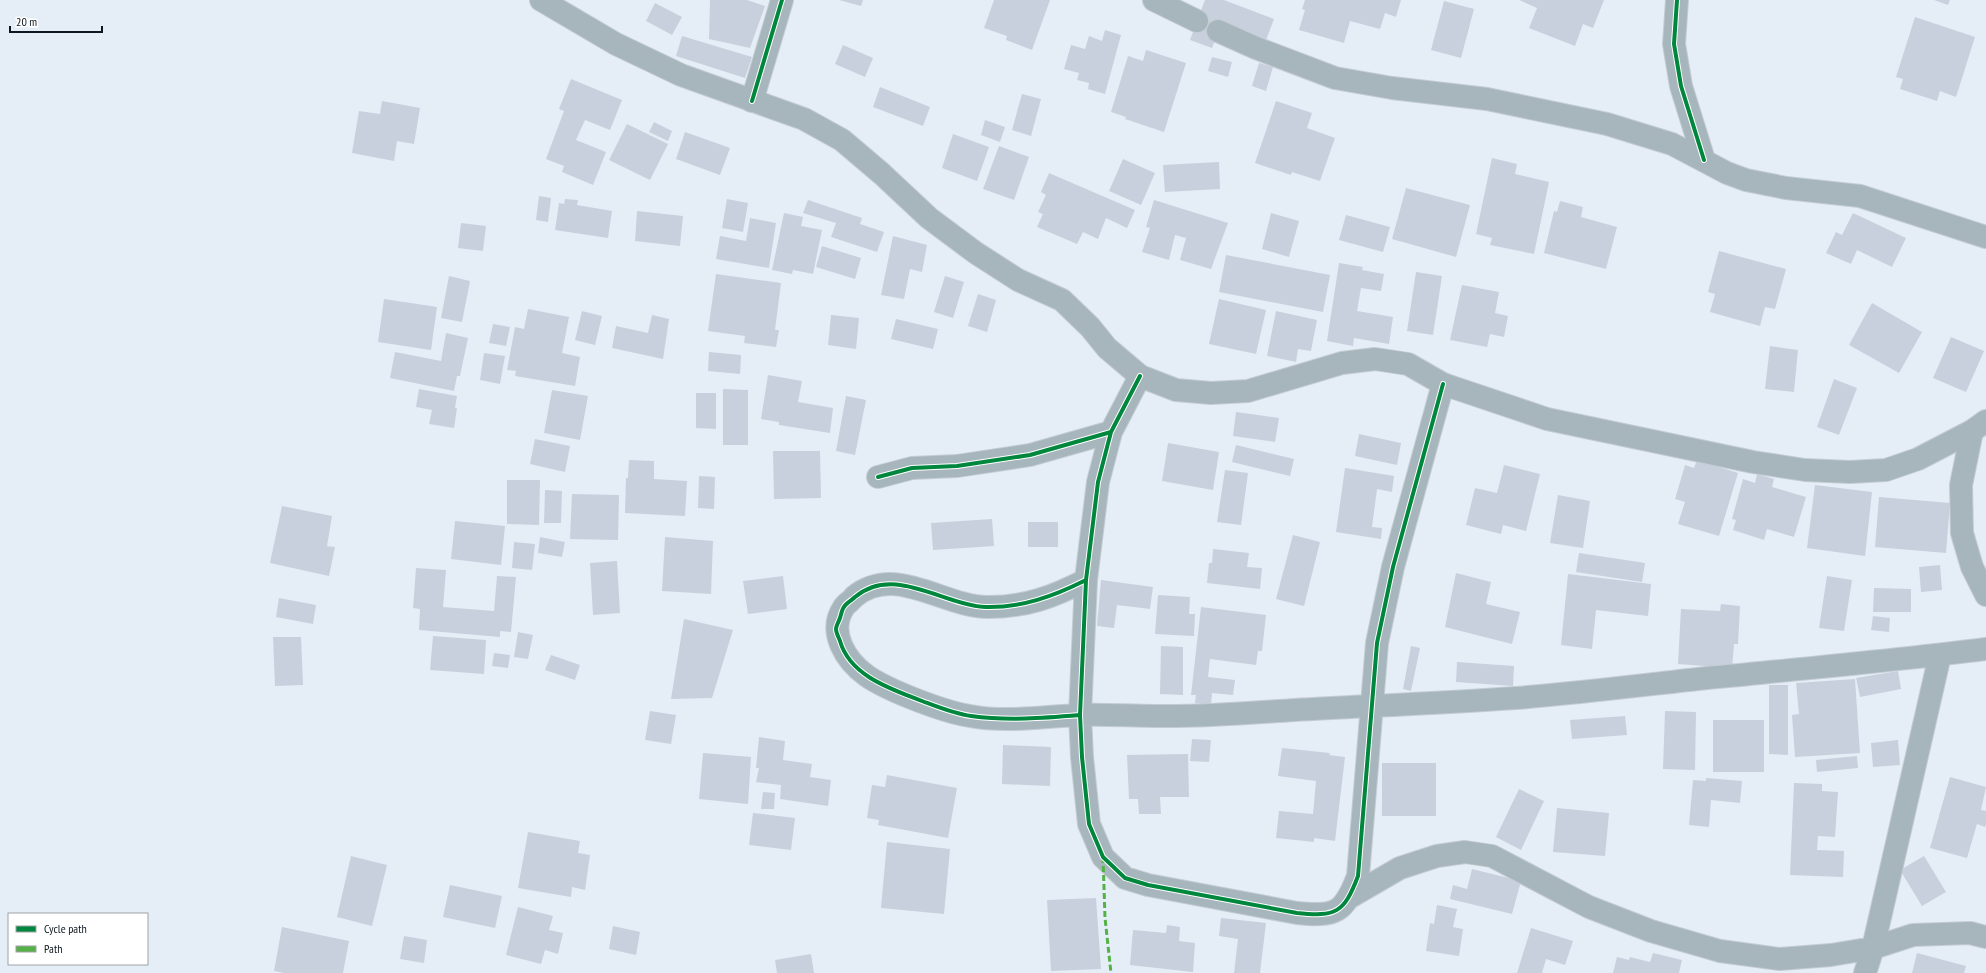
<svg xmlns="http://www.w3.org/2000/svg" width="1986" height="973" viewBox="0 0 1986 973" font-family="'PT Sans Narrow',sans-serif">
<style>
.building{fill:#c8d0dd}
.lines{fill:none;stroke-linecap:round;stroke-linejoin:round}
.minor-casing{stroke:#c4ccd3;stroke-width:24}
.tertiary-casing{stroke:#c4ccd3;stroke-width:24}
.minor{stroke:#a7b6bc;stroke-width:22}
.tertiary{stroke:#a7b6bc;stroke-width:22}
.quiet{stroke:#54b145;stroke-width:3;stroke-dasharray:6 3;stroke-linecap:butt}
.cycleway-casing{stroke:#fff;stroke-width:6}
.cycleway{stroke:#00873e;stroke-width:4}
</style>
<rect width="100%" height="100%" fill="#e5eef7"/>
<!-- building -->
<path class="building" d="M710 0H747L765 6 750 48 709 39Z
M839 0H863L861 6Z
M994 0H1050L1032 50 1006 40 1007 36 984 28Z
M1205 0H1224L1274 19 1266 40 1221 23 1212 48 1190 40Z
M1305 0H1401L1396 17 1385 13 1380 29 1350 21 1344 43 1299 30 1305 10 1302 9Z
M1519 0H1604L1593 28 1583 24 1575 46 1529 28 1537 8Z
M1934 0H1950L1948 5Z
M1444 1 1474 9 1461 58 1431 50Z
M655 3 682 17 672 35 646 21Z
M1915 17 1975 37 1956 97 1940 91 1937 101 1900 89 1903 79 1896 77Z
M1105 30 1121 35 1105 94 1088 89 1089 83 1077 80 1079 73 1064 69 1071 45 1085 49 1089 36 1102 41Z
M682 36 752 57 745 78 676 56Z
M843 45 873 58 865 77 835 64Z
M1146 50 1186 63 1164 132 1125 119 1126 117 1111 112 1128 56 1143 61Z
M1212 57 1232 62 1228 77 1208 71Z
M1259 63 1273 67 1266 91 1252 86Z
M571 79 622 100 610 130 585 120 576 140 606 152 593 185 562 172 564 166 546 159 564 111 559 109Z
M880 87 930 107 923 126 873 107Z
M1022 94 1041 99 1031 136 1012 130Z
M382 101 420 108 414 144 397 141 394 161 352 153 359 111 380 114Z
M1276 101 1312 113 1307 128 1335 138 1320 181 1292 172 1291 175 1255 163Z
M985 120 1005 127 1000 142 981 135Z
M654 122 672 131 668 141 649 132Z
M627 124 668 144 650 180 609 160Z
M685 132 730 148 720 175 676 159Z
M953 134 989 147 977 181 942 168Z
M999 146 1029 157 1014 200 983 189Z
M1492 158 1517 164 1515 174 1549 182 1534 254 1490 245 1492 238 1476 234Z
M1123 159 1155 173 1141 205 1109 191Z
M1219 162 1220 189 1165 192 1163 165Z
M1049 173 1135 210 1127 228 1106 218 1098 239 1083 232 1077 244 1037 227 1043 214 1038 212 1046 195 1041 192Z
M1406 188 1470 205 1456 257 1392 239Z
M539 196 551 198 548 222 536 220Z
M565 199 578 200 577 205 612 211 608 238 555 230 559 203 564 204Z
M727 199 748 203 743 232 722 228Z
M808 200 862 218 860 224 884 232 877 252 831 237 836 223 803 213Z
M1154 200 1228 223 1211 269 1180 260 1186 238 1175 235 1169 260 1142 252 1150 228 1146 227Z
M1560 201 1583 207 1581 217 1617 227 1606 269 1544 253 1554 211 1557 212Z
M637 211 683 216 680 246 635 241Z
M784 213 803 217 801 226 822 230 813 274 793 270 792 274 772 270Z
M1271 213 1299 221 1289 257 1262 249Z
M1853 213 1906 238 1892 267 1857 250 1851 264 1826 253 1836 232 1842 235Z
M1346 215 1390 227 1383 252 1339 240Z
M750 218 776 223 769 268 716 259 720 236 746 241Z
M461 223 486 226 483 251 458 248Z
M893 236 927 245 922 272 910 269 904 299 881 295Z
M822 246 861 258 855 279 816 267Z
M1719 251 1786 269 1775 309 1765 307 1760 326 1710 312 1715 294 1708 292Z
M1226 255 1330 275 1323 312 1219 292Z
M1339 263 1363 267 1362 270 1384 274 1381 291 1361 288 1357 311 1393 317 1389 344 1354 338 1353 346 1327 341Z
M1416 272 1442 276 1433 335 1407 331Z
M716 274 781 283 775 330H779L776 347 744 343 745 336 708 331Z
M449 276 470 281 462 322 441 318Z
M945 276 964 282 953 318 934 312Z
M1462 285 1499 292 1495 313 1508 316 1504 337 1490 334 1487 347 1450 340Z
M978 294 996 300 987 332 968 326Z
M384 299 437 307 431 350 378 342Z
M1219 299 1266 310 1256 354 1209 344Z
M1872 303 1922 332 1899 373 1849 345Z
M528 309 569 317 562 353 580 357 575 386 515 376 516 371 507 370 515 327 524 329Z
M582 311 602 316 595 345 575 340Z
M1276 311 1317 320 1311 351 1298 349 1296 362 1267 356Z
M652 315 669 319 663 359 612 348 616 326 648 333Z
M831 315 859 318 856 349 828 345Z
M896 319 938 329 933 349 891 339Z
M493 324 510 327 506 346 489 343Z
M446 333 468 338 460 376H457L454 391 390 378 395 352 441 361Z
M1951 337 1984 351 1966 392 1933 378Z
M1770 346 1798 350 1794 392 1765 389Z
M709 352 741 355 740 374 708 371Z
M484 353 505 356 500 384 480 380Z
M768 375 802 381 798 402 833 408 830 433 779 425V422L761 419Z
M1834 379 1857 388 1839 435 1817 427Z
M419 389 457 396 455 408H457L454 428 429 424 432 410 416 407Z
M723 389 748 390V445H723Z
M552 390 588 396 580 440 544 433Z
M696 393H716V429L696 428Z
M846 396 866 400 855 455 836 451Z
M1236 412 1279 418 1275 442 1233 436Z
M1359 434 1401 443 1397 465 1355 456Z
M535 439 570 446 565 472 530 464Z
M1168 443 1219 452 1213 490 1162 481Z
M1236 445 1294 459 1290 476 1232 462Z
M773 451H820L821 498 774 499Z
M629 460 654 461V479L687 481 685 516 625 513 626 478H628Z
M1697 460 1738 473 1719 536 1678 524 1685 502 1675 499 1685 465 1694 468Z
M1504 465 1540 474 1526 531 1503 525 1501 534 1466 525 1475 488 1497 493Z
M1345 468 1394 476 1392 492 1377 489 1372 527 1382 528 1381 539 1336 532Z
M1225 470 1248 473 1241 525 1217 522Z
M1757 474 1774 479 1772 487 1806 497 1794 537 1767 529 1764 540 1733 530 1736 520 1732 519 1743 479 1755 483Z
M699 476 715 477 714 509 698 508Z
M507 480H540L539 525 507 524Z
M1815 485 1872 492 1865 556 1807 548Z
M545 490 562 491 561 523H544Z
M572 494 619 495 618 540 570 539Z
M1558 495 1590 501 1583 548 1550 543Z
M1879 497 1950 503 1946 553 1875 547Z
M282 506 332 516 327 546 335 547 329 576 270 563Z
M992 519 994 546 933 550 931 523Z
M455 521 505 526 501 565 451 559Z
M1028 522H1058V547H1028Z
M1293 535 1320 542 1304 606 1276 599Z
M540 537 565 542 562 557 538 553Z
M665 537 713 541 711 594 662 591Z
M514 542 535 544 532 570 512 568Z
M1213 549 1249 553 1247 567 1262 568 1260 589 1207 583 1209 563H1212Z
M1579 553 1645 563 1642 582 1576 572Z
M617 561 620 613 593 615 590 563Z
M1940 565 1942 590 1921 592 1919 567Z
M416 568 446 570 443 607 494 611 497 576 516 577 511 632 500 631V637L419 630 420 609 413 608Z
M1456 573 1491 582 1486 604 1520 612 1512 644 1445 627Z
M1568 574 1651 584 1648 616 1596 610 1592 649 1561 645Z
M783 576 787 609 748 614 743 581Z
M1827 576 1852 580 1844 631 1819 628Z
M1101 580 1153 587 1150 609 1117 605 1114 628 1097 626Z
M1874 588 1911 589V612H1873Z
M1158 595 1190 597 1189 614H1195L1194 636 1155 634Z
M279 598 316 605 313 624 276 617Z
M1721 604 1740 606 1738 644H1734L1732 668 1678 664 1681 609 1720 611Z
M1201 607 1266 615 1262 651H1258L1256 665 1210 659 1208 677 1235 680 1233 695 1212 693 1211 705 1195 703 1196 695H1191Z
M1873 616 1890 618 1889 632 1871 630Z
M684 619 733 630 712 698 671 699Z
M518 632 533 635 528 659 514 657Z
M433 636 486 640 484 674 430 670Z
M273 637H301L303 685 275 686Z
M1161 646 1183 647V695L1160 694Z
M1411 646 1420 648 1411 691 1403 689Z
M494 653 510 655 508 668 492 666Z
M551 655 580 665 575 680 545 670Z
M1457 662 1514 666 1513 686 1456 682Z
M1898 671 1901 689 1860 697 1856 678Z
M1855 679 1860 753 1795 757 1792 715 1799 714 1796 683Z
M1769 685H1788V755L1769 754Z
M650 711 676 715 671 744 645 740Z
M1665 711 1696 712 1695 770 1663 769Z
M1625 716 1627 735 1572 739 1570 720Z
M1713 720H1764V772H1713Z
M759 737 785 741 783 760 812 764 810 777 831 780 828 806 780 799 781 785 756 782 759 768H756Z
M1192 739 1211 740 1209 762 1190 761Z
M1898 740 1900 765 1873 767 1871 743Z
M1003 745 1051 747 1050 786 1002 784Z
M1282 748 1330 753 1329 755 1345 757 1335 841 1314 838V842L1276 838 1279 811 1313 814 1316 781 1278 776Z
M703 753 751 757 748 804 699 799Z
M1188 754 1189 797H1160L1161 814H1139L1138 799H1129L1127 755Z
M1857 756 1858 768 1817 772 1816 760Z
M1382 763H1436V816H1382Z
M887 775 957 788 948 838 878 825 879 820 867 818 872 785 885 787Z
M1950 777 1986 787 1981 810 1986 811V824L1985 827 1977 824 1967 858 1930 848Z
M1706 778 1742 781 1740 803 1711 800 1709 827 1689 825 1693 780 1706 781Z
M1794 783 1822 784V791L1838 792 1835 837 1818 836 1817 850 1844 851 1843 877 1790 875Z
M1519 789 1544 801 1521 850 1496 837Z
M763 792 775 793 774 809H761Z
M1557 808 1609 813 1605 856 1553 852Z
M753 813 795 818 791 850 749 845Z
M528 832 580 841 578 853 590 855 585 890 572 887 571 897 518 888Z
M887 842 950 849 944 914 881 908Z
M351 856 387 865 372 926 337 917Z
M1924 856 1946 892 1922 906 1900 870Z
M1472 869 1521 881 1512 914 1450 899 1453 885 1467 889Z
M450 885 502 896 495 928 443 917Z
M1096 898 1101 969 1051 971 1047 900Z
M1437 905 1457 909 1453 927 1463 929 1459 956 1426 951 1430 923 1434 924Z
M518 907 553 916 549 930 563 933 558 954 545 950 541 964 506 955Z
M1221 918 1266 923 1260 973H1234L1238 939 1219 936Z
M1167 925 1180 927 1179 941 1195 943 1193 972 1130 965 1133 930 1166 933Z
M613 926 640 932 636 955 609 949Z
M282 927 349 941 343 973H284L274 971Z
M1531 928 1573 941 1565 965 1546 959 1542 973H1517Z
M404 936 427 940 424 963 400 959Z
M1653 953 1682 960 1679 973H1613L1617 957 1629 960 1630 957 1650 962Z
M1917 953 1966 966 1964 973H1912Z
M811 954 814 973H777L775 960Z"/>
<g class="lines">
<defs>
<path id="minor" d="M1154 0 1197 21
M1677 0 1674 44 1681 86 1704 160
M1218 31 1256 48 1335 78 1392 88 1487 99 1607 124 1672 144 1727 173 1746 180 1786 188 1860 196 1986 237
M752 101 782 0
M1140 376 1111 432 1098 482 1086 580 1080 715 1082 757 1089 824 1103 857 1125 878 1148 885 1297 913C1336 917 1344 913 1358 876L1377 643 1393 567 1443 384
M1972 431 1961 485 1962 533 1972 567 1986 595
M878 477 912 468 957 466 1030 455 1111 432
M1086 580C1053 597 1026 607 988 607 943 607 895 563 854 597 853 599 844 606 844 607 827 632 846 661 867 676 889 691 944 712 970 716 1007 723 1044 716 1081 715 1105 714 1130 716 1155 716 1201 717 1248 713 1295 710 1368 706 1442 703 1516 698 1580 693 1643 685 1707 678 1800 669 1893 661 1986 649
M1350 897 1400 868 1437 856 1465 852 1492 856 1589 907 1651 931 1720 951 1780 959 1831 955 1873 948 1913 935 1970 933 1986 937
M1865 973 1873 948 1940 655"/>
<path id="tertiary" d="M541 0 616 44 681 75 804 119 842 140 882 174 929 218 976 253 1018 280 1062 300 1090 327 1107 348 1140 376 1176 390 1211 393 1248 391 1342 363 1375 359 1408 364 1443 384 1547 419 1753 462 1805 470 1850 472 1886 470 1918 459 1972 431 1986 421"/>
</defs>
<!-- minor casing -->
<use href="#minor" class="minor-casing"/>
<!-- tertiary casing -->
<use href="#tertiary" class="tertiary-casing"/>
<!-- minor -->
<use href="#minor" class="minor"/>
<!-- tertiary -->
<use href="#tertiary" class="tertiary"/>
<!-- quiet -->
<path class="quiet" d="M1103 857 1105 918 1111 973"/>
<defs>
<path id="cycleway" d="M1677 0 1674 44 1681 86 1704 160
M752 101 782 0
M1140 376 1111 432 1098 482 1086 580 1080 715 1082 757 1089 824 1103 857 1125 878 1148 885 1297 913C1336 917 1344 913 1358 876L1377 643 1393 567 1443 384
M878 477 912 468 957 466 1030 455 1111 432
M1080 715C1044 718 1008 721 971 716 955 714 938 707 922 701 891 689 850 676 840 641 839 638 836 633 836 629 836 626 839 621 840 618 841 615 842 609 844 607 846 603 852 600 855 597 894 564 943 605 985 607 1022 608 1054 596 1086 580"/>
</defs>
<!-- cycleway casing -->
<use href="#cycleway" class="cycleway-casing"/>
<!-- cycleway -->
<use href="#cycleway" class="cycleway"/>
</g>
<!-- legend -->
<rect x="8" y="913" width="140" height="52" fill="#ffffff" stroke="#9ea2a5"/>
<rect x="16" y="926" width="20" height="6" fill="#00873e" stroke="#9ea2a5"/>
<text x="44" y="933" font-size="12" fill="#0d171f">Cycle path</text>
<rect x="16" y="946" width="20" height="6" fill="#54b145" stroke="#9ea2a5"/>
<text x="44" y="953" font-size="12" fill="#0d171f">Path</text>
<!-- scale -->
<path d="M10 26v6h92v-6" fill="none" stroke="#0d171f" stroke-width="2"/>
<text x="16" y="26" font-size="12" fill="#0d171f" stroke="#ffffff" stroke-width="3" paint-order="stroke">20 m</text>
</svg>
